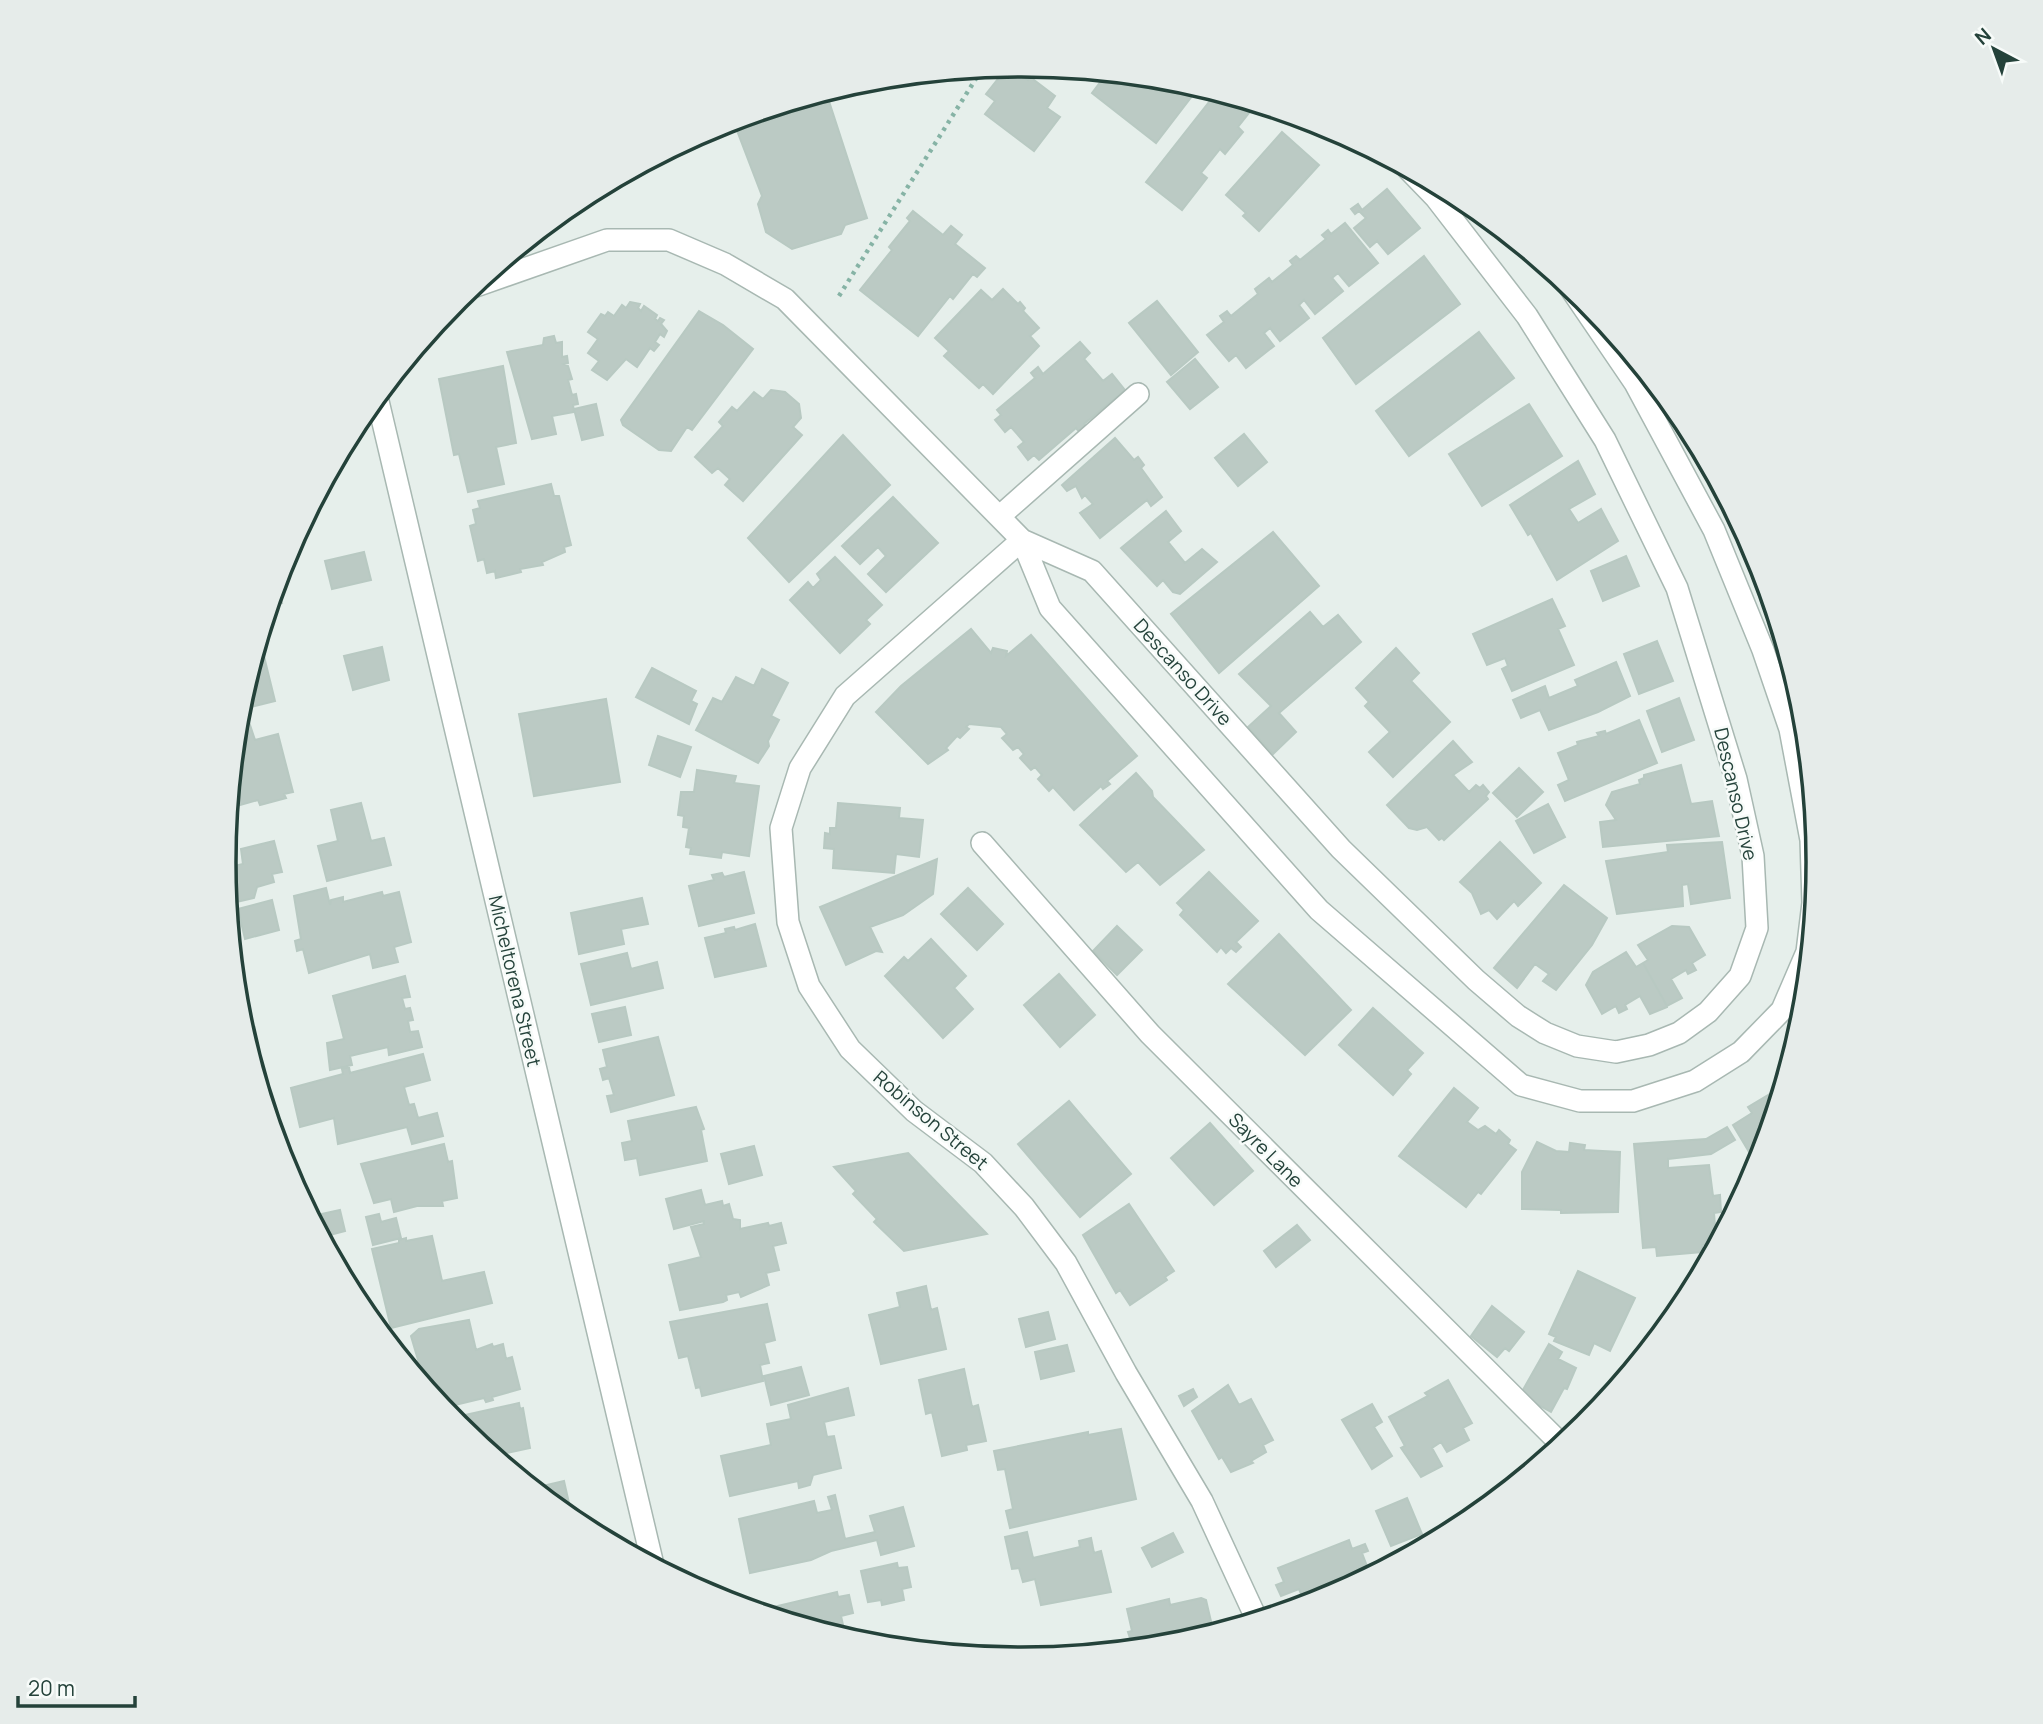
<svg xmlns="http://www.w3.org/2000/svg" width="2043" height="1724" viewBox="0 0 2043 1724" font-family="Manrope,sans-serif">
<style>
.building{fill:#bbcac4;stroke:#b8c9c2;stroke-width:2}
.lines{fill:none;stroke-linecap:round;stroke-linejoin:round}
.lane-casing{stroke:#a8b8b2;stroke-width:24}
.street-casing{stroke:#a8b8b2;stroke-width:24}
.path{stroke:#86b3a5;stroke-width:4.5;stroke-dasharray:3.5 5;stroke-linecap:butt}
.lane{stroke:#fff;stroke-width:21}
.street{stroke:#fff;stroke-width:21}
.labels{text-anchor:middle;stroke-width:5;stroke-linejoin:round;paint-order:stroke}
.street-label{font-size:19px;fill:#24423a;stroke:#f7fbf9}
.rim{fill:none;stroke:#24423a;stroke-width:3.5}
</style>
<rect width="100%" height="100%" fill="#e6efeb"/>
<!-- building -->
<path class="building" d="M1008 66 1028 80 1030 77 1055 96 1047 108 1060 117 1034 151 985 114 995 101 986 94Z
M1107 73 1177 80 1199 87 1156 143 1092 93Z
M826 92 867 218 845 225 841 234 792 249 766 232 758 204 762 196 736 128 729 131 726 123Z
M1217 92 1256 104 1238 127 1243 132 1225 154 1220 149 1201 173 1207 178 1182 210 1146 182Z
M1282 132 1319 165 1259 231 1243 216 1246 213 1226 195Z
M1387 189 1420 228 1388 254 1377 241 1370 247 1354 228 1366 218 1359 211 1355 214 1351 209 1358 204 1362 210Z
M913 211 943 235 951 226 962 235 955 244 985 268 977 277 973 274 953 299 950 296 918 336 860 290 892 250 889 247 910 221 907 218Z
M1345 223 1378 263 1349 286 1338 273 1332 278 1343 291 1315 314 1304 300 1299 305 1309 318 1280 341 1270 328 1264 333 1274 346 1246 368 1236 355 1229 361 1207 335 1224 322 1220 316 1227 311 1231 316 1258 294 1255 289 1269 278 1272 282 1293 265 1290 261 1296 256 1300 260 1326 239 1322 235 1328 230 1331 234Z
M1424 256 1460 304 1356 384 1323 338Z
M1003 289 1018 304 1020 302 1025 308 1023 311 1039 328 1030 336 1039 346 993 394 983 384 979 388 944 356 949 351 935 338 981 290 992 300Z
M1157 301 1198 352 1171 375 1129 323Z
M630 302 640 304 638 308 641 311 644 306 657 315 655 319 658 321 660 318 664 320 661 324 667 331 664 337 660 334 655 342 659 345 654 351 650 348 637 367 626 359 607 380 592 370 599 361 588 353 598 339 588 332 601 314 605 316 608 312 614 316 622 305 626 308Z
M699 311 723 325 753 349 692 430 687 427 671 451 659 450 623 425 621 420Z
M1479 332 1514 378 1409 456 1376 411Z
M554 336 556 343 562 342V357L567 356 568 363 564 364 568 366 572 379 568 380 572 395 576 394 578 404 573 405 574 412 552 416 556 434 532 439 507 352 543 345 544 338Z
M1080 342 1090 353 1084 359 1103 381 1112 374 1125 390 1084 424 1088 429 1081 434 1076 428 1039 460 1034 455 1028 460 1018 447 1024 442 1011 427 1005 432 995 420 1001 415 997 410 1035 378 1031 373 1038 367 1043 374Z
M1195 359 1218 387 1190 409 1167 382Z
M503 366 516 443 496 447 504 484 468 492 459 454 454 455 439 379Z
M771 390 785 392 799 404 801 418 793 427 802 435 743 501 725 485 730 479 718 468 712 473 695 457 723 426 719 422 732 407 737 411 754 392 763 399Z
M596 404 603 435 582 440 574 409Z
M1529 404 1562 456 1482 506 1449 454Z
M1244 434 1267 462 1238 486 1215 458Z
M843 435 890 485 789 582 748 538Z
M1115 438 1134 460 1138 457 1144 465 1141 468 1162 497 1151 506 1147 500 1100 538 1080 513 1093 504 1085 495 1082 498 1076 486 1067 491 1062 485Z
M1578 461 1595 494 1569 509 1578 523 1601 509 1618 541 1557 580 1531 533 1528 535 1510 505Z
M551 484 554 496H559L571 545 564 547 565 552 542 562 543 565 520 569 521 572 496 578 495 571 487 573 484 559 478 561 470 526 476 524 473 510 480 508 478 501Z
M893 497 938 543 886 592 868 574 886 556 878 547 860 564 842 546Z
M1166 511 1181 531 1168 542 1185 563 1202 549 1217 562 1180 594 1173 592 1163 580 1157 586 1121 548Z
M1273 532 1319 586 1219 673 1171 614Z
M364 552 371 580 332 589 325 561Z
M1626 556 1639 586 1603 601 1591 571Z
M835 557 882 605 866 620 870 624 840 653 790 600 808 582 813 588 821 580 817 574Z
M277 582 282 603 270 606Z
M1552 599 1565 626 1558 629 1574 665 1512 691 1502 669 1508 666 1505 658 1487 665 1473 634Z
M1310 612 1323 627 1338 615 1361 642 1279 713 1296 732 1273 754 1248 727 1271 706 1239 674Z
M971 629 991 653 993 648 1007 651 1006 656 1031 635 1137 756 1107 781 1110 784 1103 789 1101 786 1074 810 1053 787 1049 791 1038 779 1042 775 1035 767 1031 770 1020 758 1024 754 1018 747 1013 750 1002 738 1007 734 1001 727 969 724 966 727 969 729 960 738 957 736 946 748 948 750 928 764 876 712 901 686Z
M260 640 275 701 239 710 240 706Z
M1657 641 1673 681 1639 694 1624 654Z
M382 647 389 680 353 690 344 656Z
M1396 648 1419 673 1411 681 1450 722 1393 777 1369 752 1390 732 1365 706 1369 702 1356 688Z
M1616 662 1630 696 1598 712 1549 730 1540 710 1521 718 1513 700 1545 686 1549 698 1578 686 1575 680Z
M652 668 696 691 691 701 697 704 689 724 636 697Z
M762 669 788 683 771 716 779 720 768 741 769 746 758 763 696 730 713 698 722 702 736 677 754 686Z
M1679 698 1694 740 1662 752 1647 711Z
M606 699 620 782 534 796 519 714Z
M1639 720 1657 763 1565 801 1558 785 1569 780 1558 753 1578 745 1577 742 1599 736 1597 733 1605 731 1606 734Z
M249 722 255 740 278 734 293 792 284 794 286 798 260 805 258 800 230 808 238 725Z
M658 736 691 747 680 777 649 765Z
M1453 741 1472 762 1453 775 1469 792 1476 785 1480 788 1483 785 1489 792 1486 796 1488 799 1444 840 1442 838 1439 840 1427 827 1417 830 1409 828 1387 805Z
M1681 765 1691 804 1712 801 1719 836 1603 847 1600 822 1616 820 1606 805 1612 792 1640 784 1639 780 1644 778V775Z
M1519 768 1543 792 1517 817 1493 793Z
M697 770 736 776 734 783 759 786 749 856 722 852 721 858 690 854 691 848 686 847 689 828 683 827 684 816 678 815 681 792H694Z
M1136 773 1152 791 1153 797 1204 850 1160 885 1138 862 1126 872 1080 825Z
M361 803 371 841 384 838 391 865 327 881 318 846 338 841 331 810Z
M838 803 900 808 899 818 923 820 919 857 896 854 894 873 833 868 834 849 824 848 825 833 830 834V828H836Z
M1548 804 1565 837 1534 853 1516 821Z
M274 841 282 872 272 874 274 882 257 887 254 898 228 904 225 868 243 864 241 849Z
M1500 842 1541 883 1518 906 1514 901 1497 919 1489 910 1481 914 1472 893 1460 882Z
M1722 842 1730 898 1691 904 1688 884 1682 885 1683 906 1617 914 1606 861 1668 852 1667 845Z
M937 859 933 894 903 915 870 927 882 952 876 951 846 965 820 907Z
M744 872 754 913 699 926 689 886 714 880 712 875 722 873 724 877Z
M1209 872 1258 921 1236 942 1241 947 1236 952 1231 948 1226 953 1221 947 1217 952 1180 915 1184 910 1177 903Z
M1564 885 1607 918 1592 945 1556 990 1543 981 1549 974 1535 964 1517 988 1494 968Z
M326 888 330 905 331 900 343 897V902L382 892 383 896 399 892 411 942 394 947 398 962 373 968 370 954 309 973 303 949 297 951 295 941 301 939 294 896Z
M968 888 1003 924 977 950 941 914Z
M642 898 648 924 621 929 624 944 579 954 571 913Z
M272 900 279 930 245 939 238 909Z
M755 924 766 966 715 977 705 938 726 933 725 929 734 927 735 930Z
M1117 926 1142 950 1117 975 1093 951Z
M1672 926 1689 927 1705 955 1692 963 1696 970 1688 974 1686 970 1671 979 1682 998 1667 1006 1643 963 1648 960 1638 945Z
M1279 934 1351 1010 1305 1055 1228 984Z
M931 939 966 976 954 988 973 1009 943 1038 885 976 904 957 908 961Z
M1626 952 1636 967 1643 963 1667 1006V1007L1650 1014 1640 996 1625 1005 1627 1009 1619 1013 1616 1006 1602 1014 1586 985 1593 972Z
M627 953 631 969 657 962 663 988 591 1005 581 964Z
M1059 974 1095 1015 1060 1047 1024 1005Z
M405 976 410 997 402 998 405 1009 410 1008 413 1020 408 1021 410 1032 418 1031 422 1047 389 1055 388 1047 350 1056 352 1065 330 1070 327 1043 344 1039 333 996Z
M625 1007 631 1035 599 1042 592 1014Z
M1373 1008 1423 1053 1407 1070 1411 1074 1393 1095 1339 1045Z
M658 1037 674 1095 611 1112 607 1096 614 1095 609 1078 603 1080 600 1069 607 1067 603 1050Z
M423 1054 430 1080 404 1087 409 1105 414 1104 418 1118 437 1113 443 1136 412 1144 407 1127 338 1144 334 1118 300 1127 291 1088 343 1074 342 1069 349 1067 350 1073Z
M1454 1088 1478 1108 1467 1122 1478 1130 1485 1126 1496 1134 1499 1130 1510 1140 1508 1144 1516 1150 1481 1194 1478 1192 1466 1207 1399 1156Z
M1770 1094 1774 1101 1779 1098 1758 1167 1733 1125 1752 1113 1748 1107Z
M1069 1101 1131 1174 1080 1217 1018 1144Z
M696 1107 704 1129 701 1130 707 1161 640 1175 637 1158 625 1160 622 1143 632 1141 628 1121Z
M1210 1123 1253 1171 1214 1205 1171 1158Z
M1727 1127 1735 1140 1711 1154 1668 1159V1168L1709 1165 1713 1196 1720 1195 1721 1212 1714 1213 1715 1226H1721V1237L1715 1238 1716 1243 1702 1245V1252L1657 1256 1656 1247 1643 1248 1634 1144 1706 1139Z
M1537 1142 1556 1151 1569 1152 1570 1143 1585 1145 1584 1150 1620 1152 1618 1212 1561 1213V1210L1522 1209V1172Z
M444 1144 448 1162 452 1161 457 1198 442 1201 443 1206H417L394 1212 391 1199 374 1203 361 1164Z
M754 1146 762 1175 729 1184 721 1154Z
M908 1153 987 1234 904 1251 874 1222 877 1219 853 1194 856 1191 834 1167Z
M701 1190 705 1205 722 1201 723 1206 729 1204 733 1219 740 1220V1229L768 1223 769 1226 781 1223 786 1243 773 1246 779 1270 766 1273 769 1285 741 1297 739 1292 726 1295 727 1300 723 1302 680 1310 669 1265 701 1257 691 1227 704 1224V1221L674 1229 666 1199Z
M1129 1204 1174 1271 1165 1277 1167 1280 1130 1305 1120 1290 1116 1293 1083 1235Z
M340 1210 345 1231 322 1237 317 1215Z
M379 1214 381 1222 396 1218 401 1238 373 1245 366 1217Z
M1297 1225 1310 1240 1276 1267 1264 1251Z
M432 1236 442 1281 484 1272 492 1303 391 1328 372 1249 399 1243V1240L406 1238V1241Z
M1578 1271 1635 1298 1610 1351 1594 1343 1589 1355 1554 1341 1556 1337 1549 1334Z
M926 1286 931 1310 937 1308 946 1349 881 1364 869 1315 900 1307 897 1293Z
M767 1304 775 1340 764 1343 769 1363 760 1365 763 1381 702 1396 700 1387 696 1388 688 1356 679 1358 670 1322Z
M1492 1306 1524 1332 1509 1351 1505 1348 1497 1357 1471 1336Z
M1048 1312 1055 1339 1026 1347 1019 1319Z
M469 1320 476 1350 492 1344 493 1347 503 1344 506 1359 512 1357 520 1389 492 1397 493 1400 486 1402 484 1398 443 1408 426 1387 411 1336 419 1329Z
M1549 1344 1562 1352 1558 1359 1576 1368 1567 1389 1564 1388 1551 1412 1520 1395Z
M1067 1345 1074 1371 1041 1379 1035 1352Z
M801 1367 809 1395 771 1405 764 1376Z
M964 1369 972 1407 978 1405 986 1441 966 1445 967 1450 942 1456 932 1412 926 1414 919 1380Z
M1448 1380 1472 1423 1463 1428 1469 1440 1447 1452 1441 1442 1432 1448 1442 1466 1421 1477 1401 1448 1405 1446 1389 1417 1428 1396 1425 1393Z
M1228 1385 1239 1405 1251 1399 1273 1440 1263 1445 1266 1452 1251 1461 1253 1463 1231 1472 1222 1457 1219 1459 1192 1411Z
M848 1388 854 1415 824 1422 827 1437 834 1436 841 1468 813 1475 810 1485 799 1488 798 1481 730 1496 721 1456 771 1445 767 1424 791 1419 788 1405Z
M1193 1389 1197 1397 1184 1406 1179 1396Z
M519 1403 520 1409 523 1408 530 1448 502 1454 504 1464 458 1426 456 1417Z
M1372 1404 1382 1422 1374 1427 1392 1456 1372 1469 1342 1420Z
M1121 1429 1136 1499 1010 1528 1006 1511 1013 1509 1005 1469 998 1470 994 1451 1088 1432V1435Z
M564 1481 573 1521 534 1488Z
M835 1495 845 1539 875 1532 870 1516 903 1507 914 1546 881 1555 877 1540 831 1551 811 1560 750 1573 739 1519 814 1501 817 1513 832 1510 828 1497Z
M1407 1498 1422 1534 1391 1546 1376 1511Z
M1027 1532 1033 1558 1080 1547 1079 1541 1091 1538 1094 1553 1101 1551 1111 1592 1041 1605 1035 1579 1023 1582 1019 1568 1012 1569 1005 1537Z
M1173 1533 1183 1552 1152 1567 1142 1548Z
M1349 1540 1352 1549 1365 1544 1368 1551 1362 1553 1370 1574 1363 1576 1364 1578 1326 1599 1294 1608 1293 1605 1304 1601 1299 1589 1281 1596 1276 1585 1284 1582 1278 1568Z
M897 1563 898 1568 907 1567 911 1587 902 1589 904 1600 882 1605 881 1600 868 1602 861 1571Z
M837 1592 838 1597 849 1595 853 1613 841 1616 846 1638 766 1614 765 1609Z
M1201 1598 1206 1600 1213 1630 1220 1631 1177 1644 1137 1648 1135 1637 1130 1638 1128 1632 1132 1631 1127 1609 1169 1599 1170 1605Z"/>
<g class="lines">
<defs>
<path id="lane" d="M1000 516 1138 394"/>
<path id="street" d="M470 288 607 240H669L725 264 785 299 1022 540 1050 608 1319 910 1521 1085 1580 1101H1633L1695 1081 1741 1052 1782 1010 1807 952 1813 903 1811 840 1790 729 1763 650 1714 530 1635 383 1567 283
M377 397 653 1565
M1022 540 1092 571 1341 849 1476 980 1518 1016 1545 1033 1577 1046 1616 1052 1649 1045 1679 1033 1708 1012 1740 976 1757 928 1753 856 1736 779 1677 588 1605 440 1527 316 1436 198 1408 169
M1022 540 845 696 800 768 781 828 788 922 809 986 850 1049 914 1111 983 1163 1024 1207 1066 1263 1126 1373 1202 1501 1257 1620
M982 843 1150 1034 1562 1445"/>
</defs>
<!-- lane casing -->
<use href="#lane" class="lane-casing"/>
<!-- street casing -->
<use href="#street" class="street-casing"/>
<!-- path -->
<path class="path" d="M839 296 982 69"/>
<!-- lane -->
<use href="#lane" class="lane"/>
<!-- street -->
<use href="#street" class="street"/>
</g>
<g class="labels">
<!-- street labels -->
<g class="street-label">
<text transform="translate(1183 672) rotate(48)" y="7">Descanso Drive</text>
<text transform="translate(1736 794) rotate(77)" y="7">Descanso Drive</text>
<text transform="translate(515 981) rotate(77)" y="7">Micheltorena Street</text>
<text transform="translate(931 1120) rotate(40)" y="7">Robinson Street</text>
<text transform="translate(1266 1150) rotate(45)" y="7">Sayre Lane</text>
</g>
</g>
<!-- crop -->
<path d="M0 0H2043V1724H0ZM236 862a785 785 0 1 1 1570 0a785 785 0 1 1-1570 0Z" fill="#e6ecea" fill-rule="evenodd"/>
<path class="rim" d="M236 862a785 785 0 1 1 1570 0a785 785 0 1 1-1570 0Z"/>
<!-- north arrow -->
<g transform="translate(1994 49) rotate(319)" stroke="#f7fbf9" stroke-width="5" paint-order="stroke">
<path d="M0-5L12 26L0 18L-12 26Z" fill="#24423a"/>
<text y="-10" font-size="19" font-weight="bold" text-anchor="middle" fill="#24423a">N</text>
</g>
<!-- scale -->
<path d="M18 1696v10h117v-10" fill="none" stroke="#24423a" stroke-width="3.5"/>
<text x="28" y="1696" font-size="21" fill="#24423a" stroke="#f7fbf9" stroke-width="5" paint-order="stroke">20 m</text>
</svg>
